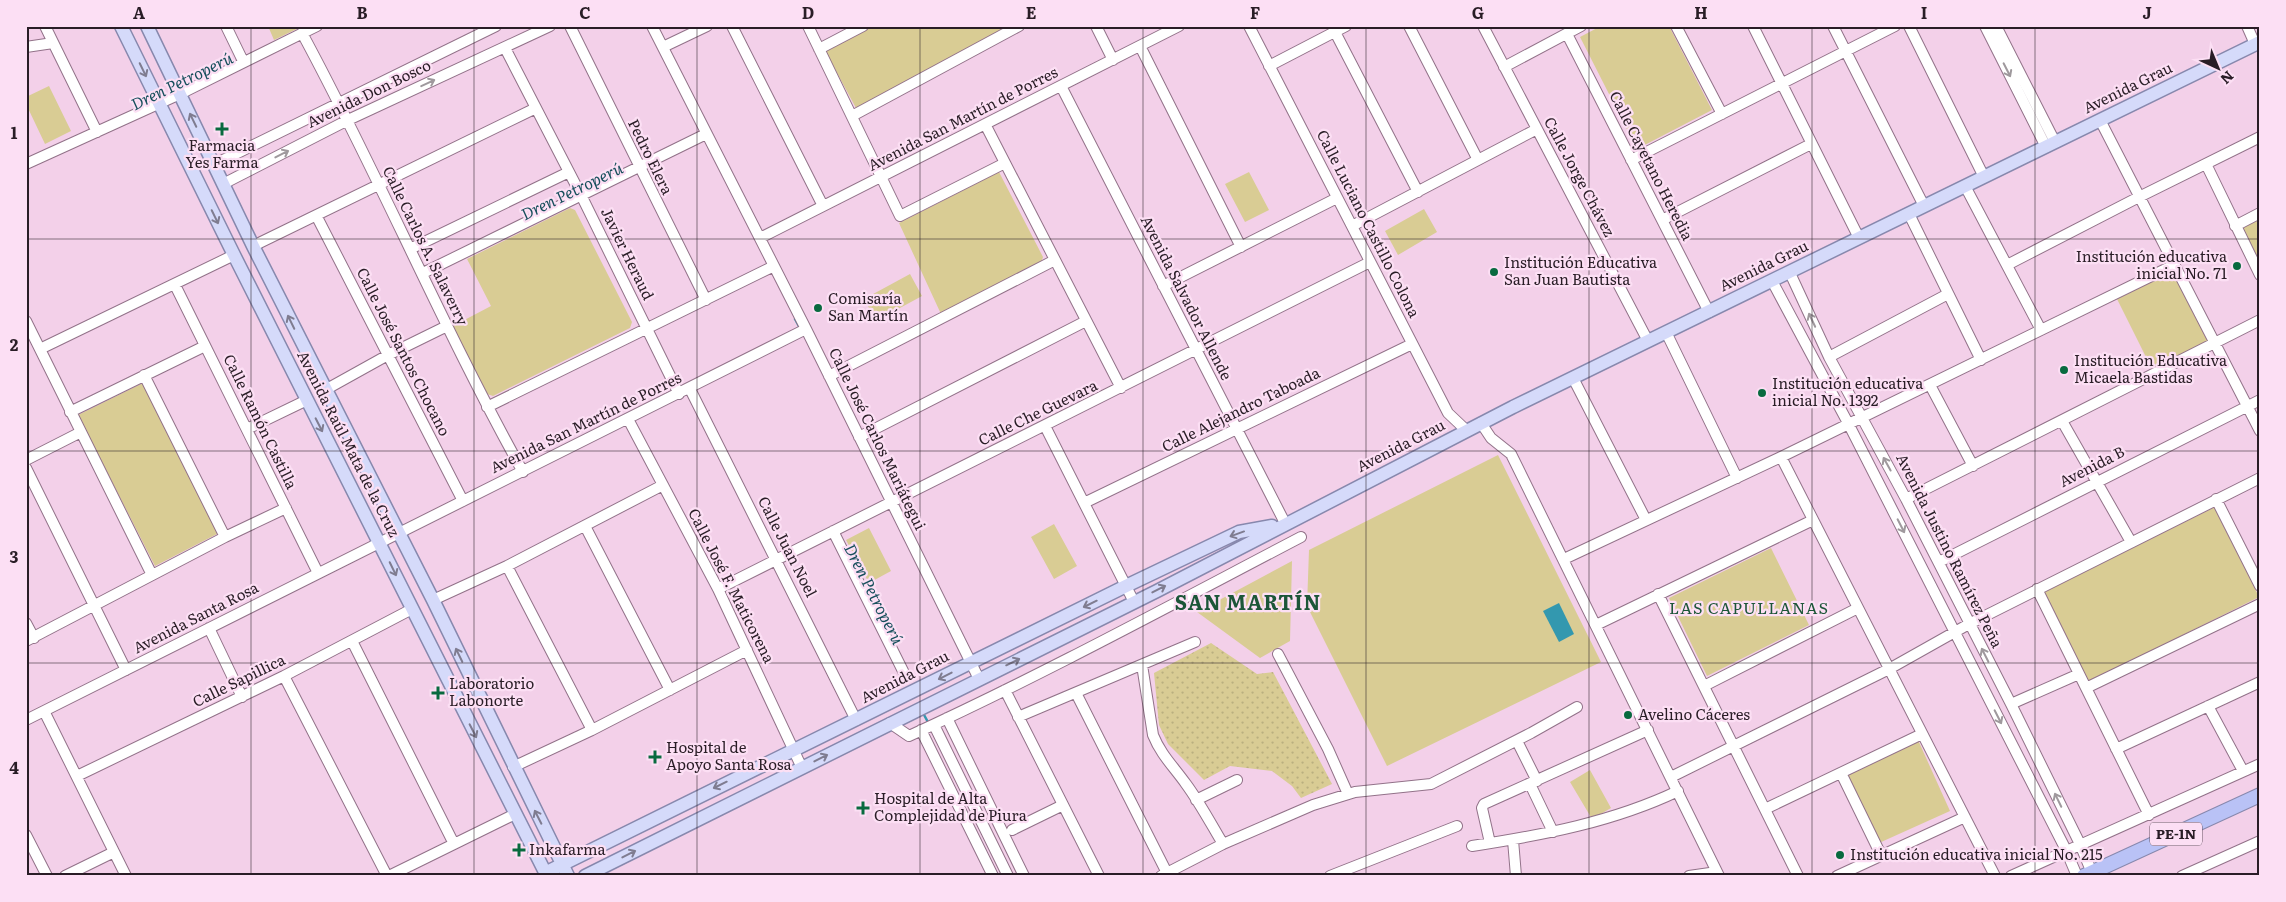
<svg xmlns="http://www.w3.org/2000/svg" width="2286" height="902" viewBox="0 0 2286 902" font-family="Literata,serif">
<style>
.grass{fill:url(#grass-dots)}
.park{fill:#d9cc94}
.water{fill:#3398af}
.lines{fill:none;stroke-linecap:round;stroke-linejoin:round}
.stream{stroke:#3398af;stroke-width:2.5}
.minor-casing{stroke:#927289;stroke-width:12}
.major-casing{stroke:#8788ad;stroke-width:15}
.highway-casing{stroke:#8788ad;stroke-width:16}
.minor{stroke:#fff;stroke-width:10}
.major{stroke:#d5dafa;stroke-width:12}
.highway{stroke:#b9c2f6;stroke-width:14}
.oneway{stroke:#7f7c90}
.oneway2{stroke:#9f999d}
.grid{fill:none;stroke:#291d26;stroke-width:1;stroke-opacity:0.55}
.poi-dot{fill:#086a3f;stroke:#fcdff4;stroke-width:2}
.labels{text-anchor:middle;stroke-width:4.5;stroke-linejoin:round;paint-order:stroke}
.shield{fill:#fcdff4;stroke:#685764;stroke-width:1}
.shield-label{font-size:14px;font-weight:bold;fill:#291d26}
.street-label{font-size:15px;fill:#291d26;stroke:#fcdff4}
.poi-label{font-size:15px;fill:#291d26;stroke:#fcdff4;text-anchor:start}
.water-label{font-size:16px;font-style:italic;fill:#174f5c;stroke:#fcdff4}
.neighbourhood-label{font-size:16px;letter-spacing:1px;fill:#1c5638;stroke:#fcdff4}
.district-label{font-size:20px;font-weight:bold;letter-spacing:1px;fill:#1c5638;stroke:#fcdff4}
.neatline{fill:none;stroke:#291d26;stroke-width:2}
.grid-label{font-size:16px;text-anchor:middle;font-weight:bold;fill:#291d26}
</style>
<defs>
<pattern id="grass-dots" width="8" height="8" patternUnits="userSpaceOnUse" patternTransform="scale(1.25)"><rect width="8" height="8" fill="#d9cc94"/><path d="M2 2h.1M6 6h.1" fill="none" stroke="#baaf7f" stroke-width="1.8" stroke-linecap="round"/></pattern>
</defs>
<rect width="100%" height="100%" fill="#f3d0e9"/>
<!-- grass -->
<path class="grass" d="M1211 643 1257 674 1273 672 1332 784 1301 798 1292 786 1272 771 1230 766 1204 780 1168 744 1159 725 1154 673Z"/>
<!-- park -->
<path class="park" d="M268 26H303L274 40Z
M869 26H1010L856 108 824 49Z
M1601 26H1669L1712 110 1637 149 1580 37Z
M49 86 71 131 45 144 26 104V97Z
M999 172 1043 257 1041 263 941 314 899 223Z
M1249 172 1269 210 1245 222 1225 184Z
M570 208 575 210 632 322 630 328 493 396 487 394 453 326 491 306 467 259Z
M1424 209 1437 232 1398 255 1385 231Z
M2260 218V264L2241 228Z
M2173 271 2208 341 2152 369 2117 299Z
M910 274 922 296 876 321 864 299Z
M143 383 219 533 155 566 78 415Z
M1498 455 1601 662 1387 766 1307 606 1309 550Z
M2215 507 2259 597 2087 683 2043 592Z
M1054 524 1077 566 1054 579 1031 537Z
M869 528 891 571 869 583 846 540Z
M1771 548 1809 625 1707 676 1669 598Z
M1292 561 1290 641 1260 658 1197 612Z
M1918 740 1950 811 1879 843 1845 774Z
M1590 770 1611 808 1592 819 1570 782Z"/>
<!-- water -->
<path class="water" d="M1559 603 1574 634 1559 642 1543 611Z"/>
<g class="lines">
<!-- stream -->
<path class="stream" d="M795 319 801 330
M923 713 929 724"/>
<defs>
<path id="minor" d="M45 26 97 132
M226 26 243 61
M570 26 706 300
M652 26 806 329 979 679
M732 26 823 206
M808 26 900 216 1005 163
M1096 26 1113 60
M1249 26 1448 413 1467 431
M1409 26 1478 160
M1483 26 1648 341
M1676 26 1722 114
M1753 26 1859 238
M1833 26 1924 206
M1909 26 1984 177
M1985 26 2046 147
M1996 26 2055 142
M2247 26 2255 44
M1335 32 1418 192
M302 33C380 177 443 329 523 472
M1567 34 1709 312
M1140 46 1241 247
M26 47 53 43
M663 47 707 26
M505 48 583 199 679 394
M819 49 863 26
M1269 66 1346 26
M1504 67 1581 26
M1061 86 1285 523
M852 116 1019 26
M2100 120 2260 431
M985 124 1121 388
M1631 160 1895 26
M26 164 180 94 317 26
M215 164 496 26
M2206 164 2260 275
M223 184 348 120 550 26
M1965 186 2041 330
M1909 214 1981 360
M317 217 463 501
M1662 220 1811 144
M1352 226 1537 129
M2235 226 2260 213
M760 238 1179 26
M253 246 536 108
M410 249 569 172
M2007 265 2139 197 2260 137
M423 273 706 134
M1790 273 1829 357 1906 499 2011 704 2080 844 2092 873
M1772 281 1848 423 2066 850 2077 876
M175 285 318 573
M1163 286 1337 198
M26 321 152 575
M1666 332 1737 478
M40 349 234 255
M1829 357 1948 294
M144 375 225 537
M829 376 1055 260
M1573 378 1646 520
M1930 385 1973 466
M690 389 856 720
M325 390 388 355 447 326
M487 407 774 266
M70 412 205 346
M628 419 718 589 802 768
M2062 421 2131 542
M1481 423 1491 438 1511 454 1719 876
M1045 426 1134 602
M247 429 307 400
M859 437 1086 321
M1781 457 1995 876
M26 460 81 432
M26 468 126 670
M1906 499 2260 320
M2216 499 2260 586
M1084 503 1412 344
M585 526 670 690
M833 531 905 675
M1564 559 1781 457 2174 265
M1939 562 2260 400
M507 566 592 730
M718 589 1370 262
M2037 589 2149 815
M1658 594 1798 876
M433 600 507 566 663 485
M26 623 34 638
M1596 625 1813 520
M209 628 242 697
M26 641 225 537 286 508
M352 641 454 844
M1278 654 1328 749 1348 794
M1142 665 1153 735C1161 755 1174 767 1186 784 1200 803 1211 824 1223 844
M284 676 387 876
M1704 686 1858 608
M2086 688 2260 604
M1005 690 1099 876
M1076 693 1167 873
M2011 704 2079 674
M2208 706 2243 771
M44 711 126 876
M1018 717 1195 642
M947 718 1024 876
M26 720 806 329
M890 723 909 736C1042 675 1171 605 1301 537
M934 725 1008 876
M921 730 993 876
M1517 741 1537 781
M2116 749 2260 682
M513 767 592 730 747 650
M1841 773 1881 855
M77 776 284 676 412 609
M1671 777 1889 669 1969 624 2260 478
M1530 784 1553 832
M1196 800 1237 780
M1765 809 1922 734
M1012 830 1063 805
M26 835 47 876
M1513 840 1516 876
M1490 843 1482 808 1484 804 1648 730
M1472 846C1543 835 1613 822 1678 791
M65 876 114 852
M389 876 515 814
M1161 876 1223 844 1313 805 1355 792 1431 784 1531 733 1577 707
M1330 876 1457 826
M1689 876 1717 872
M1837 876 1965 817
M2011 876 2260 764
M2182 876 2260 841"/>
<path id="major" d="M121 26 234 255 547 876
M147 26 253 246 433 600 568 876
M545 873 1126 586 1239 532 1272 526
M585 876 1157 591 1513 407 2260 42"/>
<path id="highway" d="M2084 876 2260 795"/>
</defs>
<!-- minor casing -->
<use href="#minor" class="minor-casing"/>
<!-- major casing -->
<use href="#major" class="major-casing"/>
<!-- highway casing -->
<use href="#highway" class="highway-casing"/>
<!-- minor -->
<use href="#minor" class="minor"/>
<!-- major -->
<use href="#major" class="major"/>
<!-- highway -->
<use href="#highway" class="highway"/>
</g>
<!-- one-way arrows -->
<defs><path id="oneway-shaft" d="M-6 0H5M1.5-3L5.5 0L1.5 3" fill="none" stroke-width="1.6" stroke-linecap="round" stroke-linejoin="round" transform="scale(1.25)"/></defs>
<g class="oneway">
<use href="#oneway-shaft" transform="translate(143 70) rotate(64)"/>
<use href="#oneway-shaft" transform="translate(193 120) rotate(-116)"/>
<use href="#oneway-shaft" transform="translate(215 217) rotate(64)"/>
<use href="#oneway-shaft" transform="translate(291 322) rotate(-116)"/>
<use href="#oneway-shaft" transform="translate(319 425) rotate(63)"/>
<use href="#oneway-shaft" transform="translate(1237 534) rotate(160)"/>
<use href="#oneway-shaft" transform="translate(393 569) rotate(64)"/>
<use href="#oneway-shaft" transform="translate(1159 589) rotate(-27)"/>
<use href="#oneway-shaft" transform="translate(1090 604) rotate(154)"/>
<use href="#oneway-shaft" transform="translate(459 655) rotate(-116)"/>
<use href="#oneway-shaft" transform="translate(1013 662) rotate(-26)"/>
<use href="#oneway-shaft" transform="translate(945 676) rotate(153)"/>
<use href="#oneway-shaft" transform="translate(473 731) rotate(63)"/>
<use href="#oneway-shaft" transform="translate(821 758) rotate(-27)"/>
<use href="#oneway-shaft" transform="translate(720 785) rotate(154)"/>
<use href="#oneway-shaft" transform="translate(538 817) rotate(-117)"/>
<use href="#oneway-shaft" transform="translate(629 854) rotate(-27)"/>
</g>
<g class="oneway2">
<use href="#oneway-shaft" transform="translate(2007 70) rotate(63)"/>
<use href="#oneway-shaft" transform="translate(428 83) rotate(-25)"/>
<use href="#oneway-shaft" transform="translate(282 154) rotate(-27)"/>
<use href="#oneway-shaft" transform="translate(1812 320) rotate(-115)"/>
<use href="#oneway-shaft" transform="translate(1887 464) rotate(-119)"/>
<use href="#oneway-shaft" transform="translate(1901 526) rotate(63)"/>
<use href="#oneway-shaft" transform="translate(1985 655) rotate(-117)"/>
<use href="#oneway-shaft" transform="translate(1998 717) rotate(63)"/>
<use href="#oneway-shaft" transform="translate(2058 800) rotate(-116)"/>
</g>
<!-- grid -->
<path class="grid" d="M251 26V876M474 26V876M697 26V876M920 26V876M1143 26V876M1366 26V876M1589 26V876M1812 26V876M2035 26V876M26 239H2260M26 451H2260M26 663H2260"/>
<!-- markers -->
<g class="poi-dot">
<path d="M219.5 121.5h5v5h5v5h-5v5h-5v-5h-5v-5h5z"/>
<circle cx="2237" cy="266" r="5"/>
<circle cx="1494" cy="272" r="5"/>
<circle cx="818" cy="308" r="5"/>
<circle cx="2064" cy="370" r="5"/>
<circle cx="1762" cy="393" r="5"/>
<path d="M435.5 685.5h5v5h5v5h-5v5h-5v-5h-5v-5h5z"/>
<circle cx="1628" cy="715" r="5"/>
<path d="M652.5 749.5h5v5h5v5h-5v5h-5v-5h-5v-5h5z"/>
<path d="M860.5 800.5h5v5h5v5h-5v5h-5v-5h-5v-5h5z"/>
<path d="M516.5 842.5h5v5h5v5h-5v5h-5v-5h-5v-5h5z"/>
<circle cx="1840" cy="855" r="5"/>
</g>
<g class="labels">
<!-- shield labels -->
<rect class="shield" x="2150" y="822.5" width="52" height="23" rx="4"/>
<g class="shield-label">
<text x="2176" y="839">PE-1N</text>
</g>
<!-- street labels -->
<g class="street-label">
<text transform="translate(2128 88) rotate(-26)" y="5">Avenida Grau</text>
<text transform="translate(369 94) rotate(-26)" y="5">Avenida Don Bosco</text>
<text transform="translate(963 119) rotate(-27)" y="5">Avenida San Martín de Porres</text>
<text transform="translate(650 157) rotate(64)" y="5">Pedro Elera</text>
<text transform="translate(1651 166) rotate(63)" y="5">Calle Cayetano Heredia</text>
<text transform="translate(1579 177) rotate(62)" y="5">Calle Jorge Chávez</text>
<text transform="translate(1368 224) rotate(63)" y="5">Calle Luciano Castillo Colona</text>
<text transform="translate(425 246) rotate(64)" y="5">Calle Carlos A. Salaverry</text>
<text transform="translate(627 254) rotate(64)" y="5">Javier Heraud</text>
<text transform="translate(1764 266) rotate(-26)" y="5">Avenida Grau</text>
<text transform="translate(1186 298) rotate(63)" y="5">Avenida Salvador Allende</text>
<text transform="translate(403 352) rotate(63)" y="5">Calle José Santos Chocano</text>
<text transform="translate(1241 410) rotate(-26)" y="5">Calle Alejandro Taboada</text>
<text transform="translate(1038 413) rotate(-26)" y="5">Calle Che Guevara</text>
<text transform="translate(260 422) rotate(64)" y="5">Calle Ramón Castilla</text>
<text transform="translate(586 423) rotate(-26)" y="5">Avenida San Martín de Porres</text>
<text transform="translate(877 439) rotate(64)" y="5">Calle José Carlos Mariátegui</text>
<text transform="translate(348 444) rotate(63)" y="5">Avenida Raúl Mata de la Cruz</text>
<text transform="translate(1401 446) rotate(-27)" y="5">Avenida Grau</text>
<text transform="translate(2092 467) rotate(-27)" y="5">Avenida B</text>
<text transform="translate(787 547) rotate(63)" y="5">Calle Juan Noel</text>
<text transform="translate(1949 551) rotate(63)" y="5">Avenida Justino Ramírez Peña</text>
<text transform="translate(731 586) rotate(63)" y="5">Calle José F. Maticorena</text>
<text transform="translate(196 618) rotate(-27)" y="5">Avenida Santa Rosa</text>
<text transform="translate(905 677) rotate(-27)" y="5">Avenida Grau</text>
<text transform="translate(239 681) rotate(-26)" y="5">Calle Sapillica</text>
</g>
<!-- poi labels -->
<g class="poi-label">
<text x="222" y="151" text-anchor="middle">Farmacia<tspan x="222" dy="17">Yes Farma</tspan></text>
<text x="2227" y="262" text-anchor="end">Institución educativa<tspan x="2227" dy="17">inicial No. 71</tspan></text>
<text x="1504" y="268">Institución Educativa<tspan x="1504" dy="17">San Juan Bautista</tspan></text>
<text x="828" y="304">Comisaría<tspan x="828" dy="17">San Martín</tspan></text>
<text x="2074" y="366">Institución Educativa<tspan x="2074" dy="17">Micaela Bastidas</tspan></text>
<text x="1772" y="389">Institución educativa<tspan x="1772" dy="17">inicial No. 1392</tspan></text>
<text x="449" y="689">Laboratorio<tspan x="449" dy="17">Labonorte</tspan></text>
<text x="1638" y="720">Avelino Cáceres</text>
<text x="666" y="753">Hospital de<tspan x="666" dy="17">Apoyo Santa Rosa</tspan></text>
<text x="874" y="804">Hospital de Alta<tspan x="874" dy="17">Complejidad de Piura</tspan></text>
<text x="529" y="855">Inkafarma</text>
<text x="1850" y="860">Institución educativa inicial No. 215</text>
</g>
<!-- water labels -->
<g class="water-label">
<text transform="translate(182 81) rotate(-26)" y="6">Dren Petroperú</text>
<text transform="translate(572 191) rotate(-26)" y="6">Dren Petroperú</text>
<text transform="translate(874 594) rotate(63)" y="6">Dren Petroperú</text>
</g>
<!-- neighbourhood labels -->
<g class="neighbourhood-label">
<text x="1749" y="614">LAS CAPULLANAS</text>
</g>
<!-- district labels -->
<g class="district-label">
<text x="1248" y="610">SAN MARTÍN</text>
</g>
</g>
<!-- border -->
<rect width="2286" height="902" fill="none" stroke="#fcdff4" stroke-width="55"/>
<!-- north arrow -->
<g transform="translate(2218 68) rotate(136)" stroke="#fcdff4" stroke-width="4" paint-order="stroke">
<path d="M0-4L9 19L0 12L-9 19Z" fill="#291d26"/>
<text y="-8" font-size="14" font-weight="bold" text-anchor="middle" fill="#291d26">N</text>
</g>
<rect x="28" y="28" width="2230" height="846" class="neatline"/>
<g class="grid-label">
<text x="139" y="19">A</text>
<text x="362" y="19">B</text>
<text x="585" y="19">C</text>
<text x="808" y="19">D</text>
<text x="1031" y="19">E</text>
<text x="1255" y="19">F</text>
<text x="1478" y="19">G</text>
<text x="1701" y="19">H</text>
<text x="1924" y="19">I</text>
<text x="2147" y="19">J</text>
<text x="14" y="139">1</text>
<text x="14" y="351">2</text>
<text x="14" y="563">3</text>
<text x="14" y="774">4</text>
</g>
</svg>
